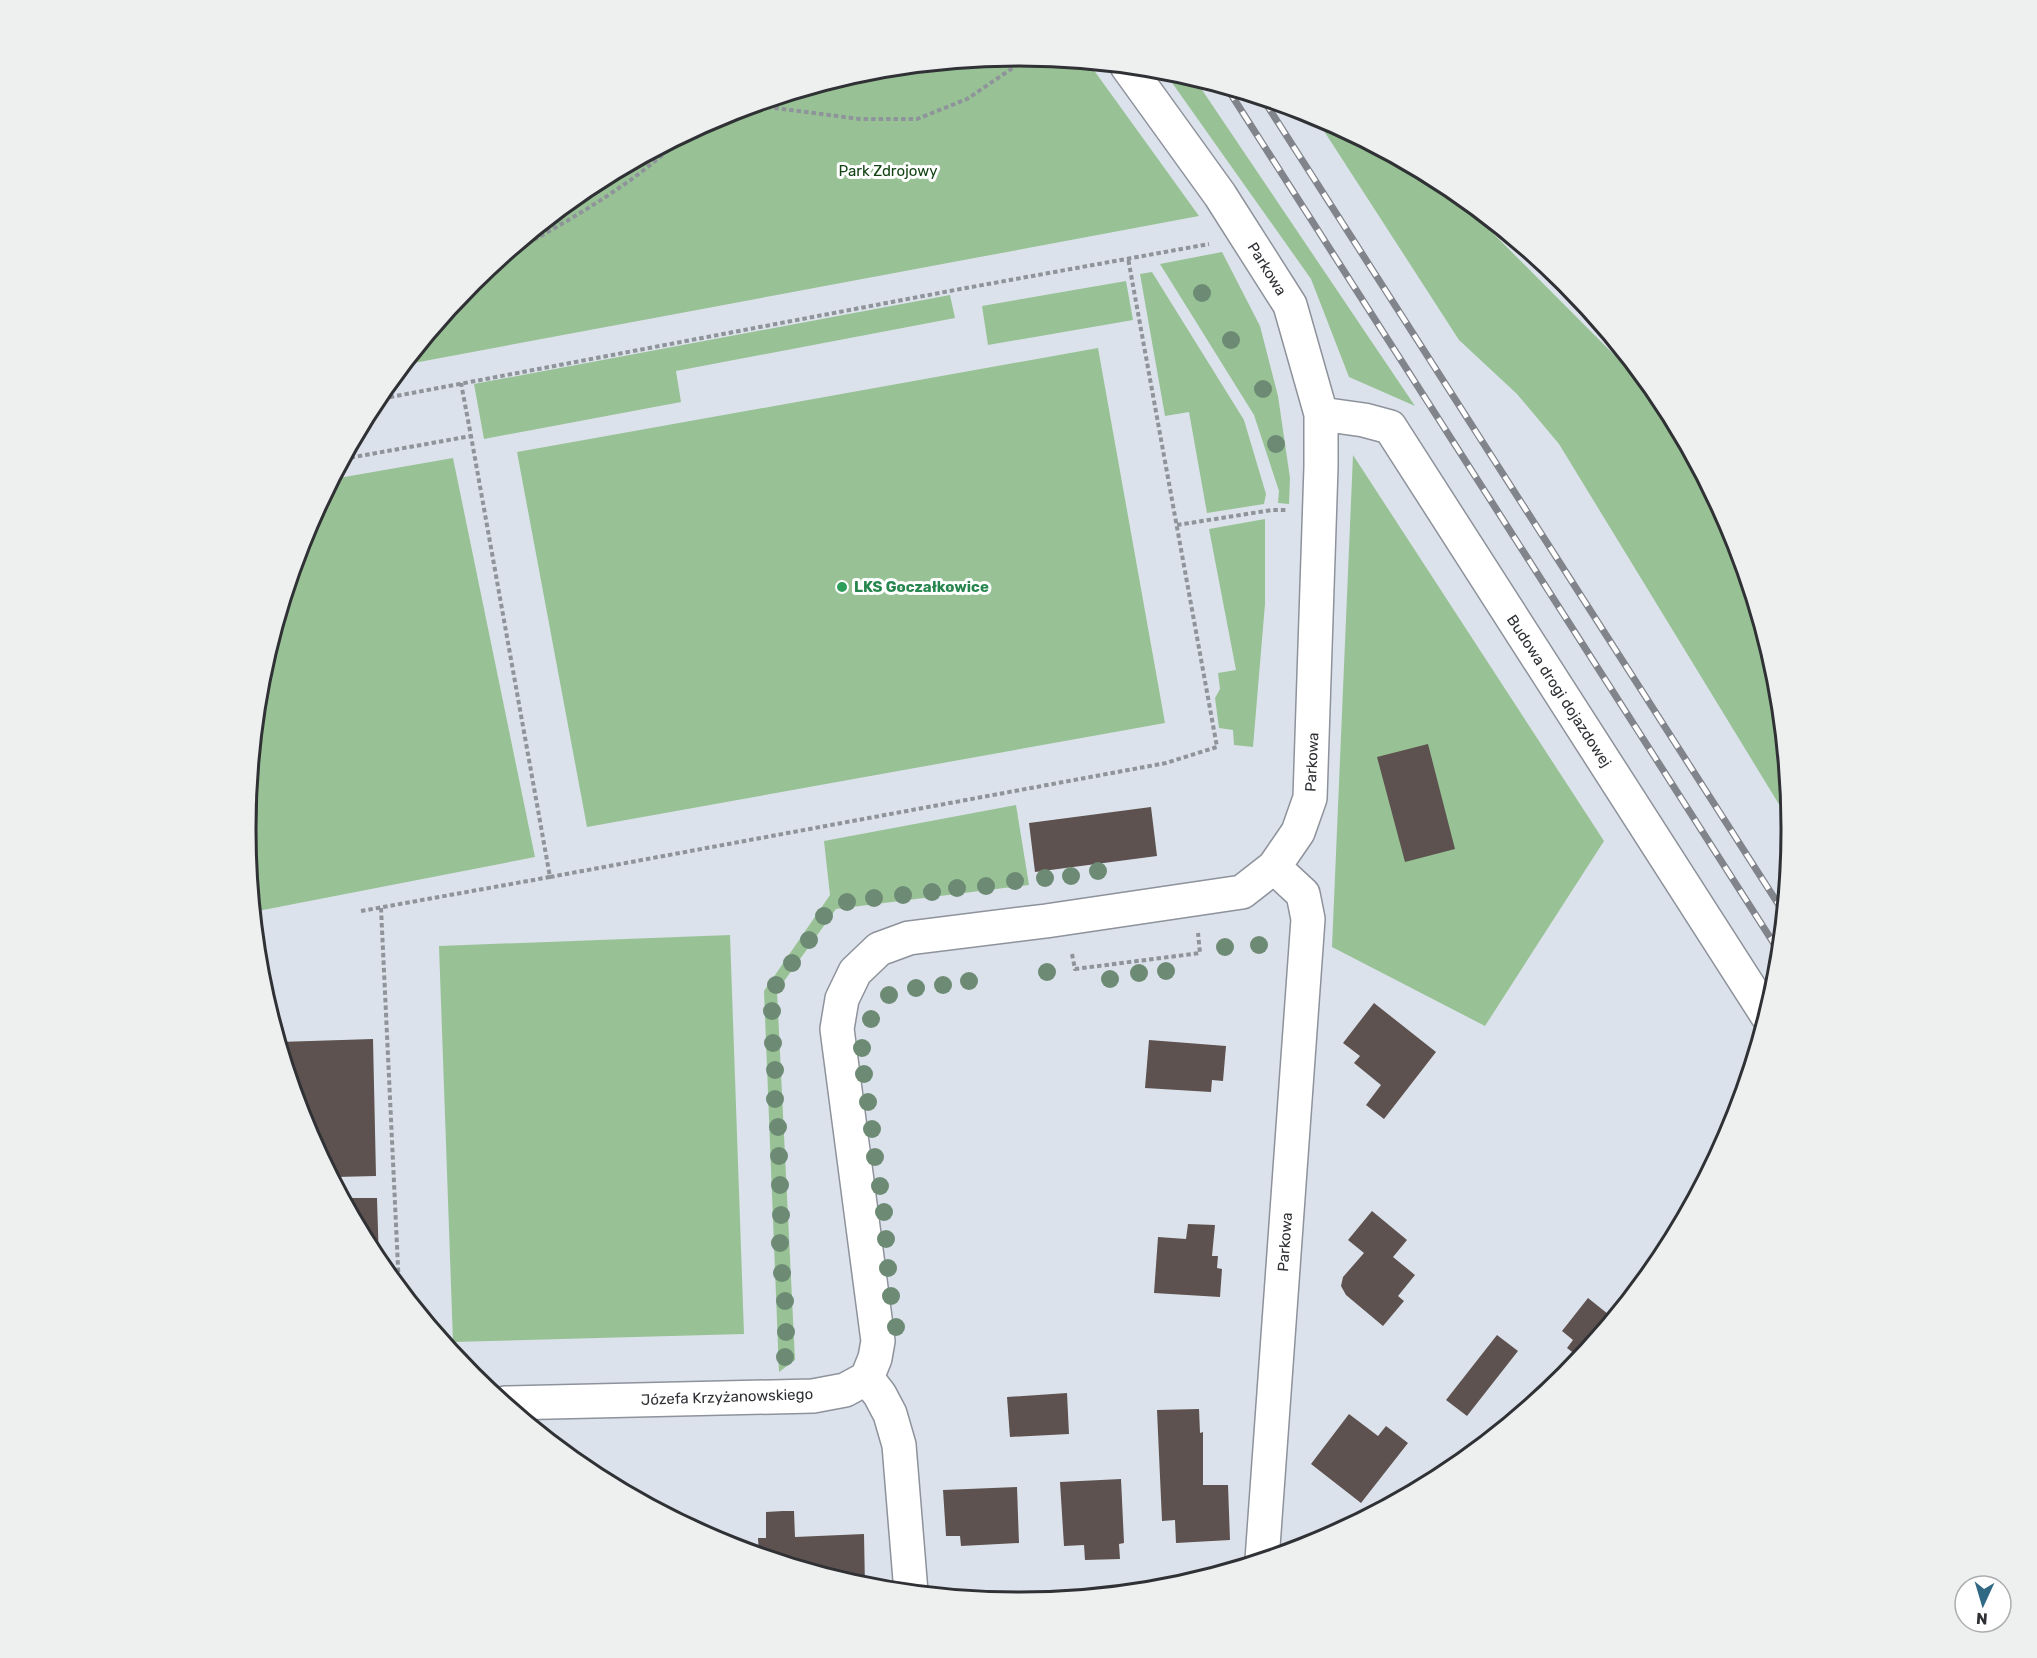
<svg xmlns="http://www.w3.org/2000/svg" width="2037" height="1658" viewBox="0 0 2037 1658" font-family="Rubik,sans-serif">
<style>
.green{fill:#98c295}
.building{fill:#5d524f}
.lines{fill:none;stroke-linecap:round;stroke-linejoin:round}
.minor-casing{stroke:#8d929b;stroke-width:36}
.path{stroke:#8f949a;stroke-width:4;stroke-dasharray:4.5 3;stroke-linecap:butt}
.minor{stroke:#fff;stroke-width:33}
.rail-casing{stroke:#81848b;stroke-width:7}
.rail{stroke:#fff;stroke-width:4.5;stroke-dasharray:14;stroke-linecap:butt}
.tree{fill:#6d8b74}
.leisure-dot{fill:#2e9e5b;stroke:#fff;stroke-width:2}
.labels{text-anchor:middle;stroke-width:6;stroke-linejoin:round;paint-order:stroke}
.park-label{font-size:15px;fill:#134313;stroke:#fff}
.street-label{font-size:15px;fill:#2f3135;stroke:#fff}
.leisure-label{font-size:15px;font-weight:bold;fill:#27864d;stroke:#fff;text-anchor:start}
.rim{fill:none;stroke:#2f3135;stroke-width:3}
</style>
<rect width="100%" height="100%" fill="#dce2eb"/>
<!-- green -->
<path class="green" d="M1019 56 1088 62 1199 216 403 365 472 282 589 186 723 114 868 70Z
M1163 70 1194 78 1415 406 1349 377 1311 279Z
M1313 114 1444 184 1665 406 1733 533 1777 678 1791 824 1559 444 1517 394 1459 340Z
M1222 252 1260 326 1278 396 1290 478 1289 504 1278 503 1279 491 1254 415 1160 264Z
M1152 272 1244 420 1266 494 1264 504 1207 513 1189 412 1165 416 1140 274Z
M1126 281 1133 320 988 345 982 306Z
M950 295 955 318 676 371 681 402 484 439 474 384Z
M1098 348 1165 723 587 827 517 452Z
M1353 455 1604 841 1485 1026 1332 947Z
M453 458 535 857 253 912 245 829 260 678 304 533 333 479Z
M1265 519V604L1253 747 1234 745 1233 730 1219 728 1215 698 1220 689 1218 673 1236 670 1209 529Z
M1016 805 1029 885 836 909 777 991 795 1360 779 1372 764 991 830 895 824 841Z
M730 935 744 1334 453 1342 439 946Z"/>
<!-- building -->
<path class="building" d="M1428 744 1455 849 1405 862 1377 757Z
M1151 807 1157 856 1035 872 1029 823Z
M1374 1003 1436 1052 1384 1119 1366 1105 1381 1085 1354 1063 1360 1056 1343 1043Z
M373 1039 376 1176 336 1177V1185L304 1125 279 1042Z
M1149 1040 1226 1046 1223 1081 1212 1080 1211 1092 1145 1088Z
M343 1198H377L379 1263 375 1258Z
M1372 1211 1407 1240 1393 1257 1415 1275 1398 1296 1404 1301 1383 1326 1346 1295 1341 1286 1343 1277 1364 1253 1348 1240Z
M1188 1224 1215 1225 1212 1256H1218L1217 1268 1222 1269 1220 1297 1154 1293 1158 1237 1186 1239Z
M1588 1298 1613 1318 1580 1358 1567 1348 1573 1340 1562 1331Z
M1497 1335 1518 1351 1467 1416 1446 1400Z
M1067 1393 1069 1434 1010 1437 1007 1397Z
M1199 1409 1200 1433 1203 1432V1485H1228L1230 1540 1176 1543 1175 1520 1162 1521 1157 1410Z
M1349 1414 1378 1436 1386 1426 1408 1443 1361 1503 1311 1464Z
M1121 1479 1124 1543 1119 1544 1120 1559 1085 1560 1084 1545 1064 1546 1060 1482Z
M1017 1487 1019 1543 961 1546 960 1536H946L943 1490Z
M783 1511H794L795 1537 864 1534 865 1587 759 1555 758 1538H766V1512Z"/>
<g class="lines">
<defs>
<path id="minor" d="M1321 414 1364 420 1390 427 1767 1015
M867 1378 875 1358 878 1341 837 1029 842 999 855 972 879 949 909 938 1046 921 1242 892 1274 867 1298 832 1310 798 1321 467V414L1290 305 1220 195 1127 66
M867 1378 880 1395 890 1414 899 1445 911 1592
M505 1403 813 1396 845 1390 867 1378
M1262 1560 1308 919 1303 894 1274 867"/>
</defs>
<!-- minor casing -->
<use href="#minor" class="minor-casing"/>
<!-- path -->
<path class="path" d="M752 105 860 119H917L967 99 1029 57
M501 258C564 223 633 186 684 135
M375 400 955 290 1209 244
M343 459 471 436 461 383
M1177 525 1272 510H1286
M550 877 1166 763 1217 747 1128 258
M381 908 399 1288
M361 911 550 877 471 436
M1072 954 1075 969 1200 953 1198 933"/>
<!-- minor -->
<use href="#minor" class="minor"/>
<defs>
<path id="rail" d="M1227 88 1780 953
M1263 99 1784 913"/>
</defs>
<!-- rail casing -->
<use href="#rail" class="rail-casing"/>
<!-- rail -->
<use href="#rail" class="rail"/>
</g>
<!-- trees -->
<g class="tree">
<circle cx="1202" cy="293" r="9"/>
<circle cx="1231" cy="340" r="9"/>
<circle cx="1263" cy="389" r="9"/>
<circle cx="1276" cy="444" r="9"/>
<circle cx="1098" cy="871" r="9"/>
<circle cx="1071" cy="876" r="9"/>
<circle cx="1045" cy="878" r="9"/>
<circle cx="1015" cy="881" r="9"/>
<circle cx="986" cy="886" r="9"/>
<circle cx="957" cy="888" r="9"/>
<circle cx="932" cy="892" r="9"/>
<circle cx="903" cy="895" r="9"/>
<circle cx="874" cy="898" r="9"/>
<circle cx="847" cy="902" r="9"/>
<circle cx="824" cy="916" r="9"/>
<circle cx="809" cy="940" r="9"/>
<circle cx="1259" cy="945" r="9"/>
<circle cx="1225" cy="947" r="9"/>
<circle cx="792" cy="963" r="9"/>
<circle cx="1166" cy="971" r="9"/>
<circle cx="1047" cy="972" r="9"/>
<circle cx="1139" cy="973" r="9"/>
<circle cx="1110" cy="979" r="9"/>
<circle cx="969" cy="981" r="9"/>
<circle cx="776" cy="985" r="9"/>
<circle cx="943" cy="985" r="9"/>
<circle cx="916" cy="988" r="9"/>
<circle cx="889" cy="995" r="9"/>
<circle cx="772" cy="1011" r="9"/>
<circle cx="871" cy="1019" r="9"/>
<circle cx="773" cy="1043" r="9"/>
<circle cx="862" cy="1048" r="9"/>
<circle cx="775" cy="1070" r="9"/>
<circle cx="864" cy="1074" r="9"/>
<circle cx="775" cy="1099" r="9"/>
<circle cx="868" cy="1102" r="9"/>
<circle cx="778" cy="1127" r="9"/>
<circle cx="872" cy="1129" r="9"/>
<circle cx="779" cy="1156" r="9"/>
<circle cx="875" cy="1157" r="9"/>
<circle cx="780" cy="1185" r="9"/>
<circle cx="880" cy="1186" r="9"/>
<circle cx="884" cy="1212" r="9"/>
<circle cx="781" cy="1215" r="9"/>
<circle cx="886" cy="1239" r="9"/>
<circle cx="780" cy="1243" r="9"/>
<circle cx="888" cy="1268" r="9"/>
<circle cx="782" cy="1273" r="9"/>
<circle cx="891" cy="1296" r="9"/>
<circle cx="785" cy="1301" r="9"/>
<circle cx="896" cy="1327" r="9"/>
<circle cx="786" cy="1332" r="9"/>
<circle cx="785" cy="1357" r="9"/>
</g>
<!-- markers -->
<circle class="leisure-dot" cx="842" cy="587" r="6"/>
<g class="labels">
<!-- park labels -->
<g class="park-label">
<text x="888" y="176">Park Zdrojowy</text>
</g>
<!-- street labels -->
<g class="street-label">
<text transform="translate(1267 269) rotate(58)" y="5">Parkowa</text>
<text transform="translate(1559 691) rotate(57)" y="5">Budowa drogi dojazdowej</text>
<text transform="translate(1312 762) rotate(-87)" y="5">Parkowa</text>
<text transform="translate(1285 1242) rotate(-86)" y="5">Parkowa</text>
<text transform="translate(727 1397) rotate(-2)" y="5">Józefa Krzyżanowskiego</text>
</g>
<!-- leisure labels -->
<g class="leisure-label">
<text x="854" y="592">LKS Goczałkowice</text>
</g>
</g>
<!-- crop -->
<path d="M0 0H2037V1658H0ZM1018 66H1019A762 762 0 0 1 1781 828V830A762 762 0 0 1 1019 1592H1018A762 762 0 0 1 256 830V828A762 762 0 0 1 1018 66Z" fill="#eeefef" fill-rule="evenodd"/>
<path class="rim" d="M1018 66H1019A762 762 0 0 1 1781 828V830A762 762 0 0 1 1019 1592H1018A762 762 0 0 1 256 830V828A762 762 0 0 1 1018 66Z"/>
<!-- north arrow -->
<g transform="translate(1983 1604) rotate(184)"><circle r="28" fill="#ffffff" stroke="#acadae" stroke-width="1.5"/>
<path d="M0-4.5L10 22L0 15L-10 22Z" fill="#316883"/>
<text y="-9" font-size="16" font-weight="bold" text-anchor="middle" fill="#2f3135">N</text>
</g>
</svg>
